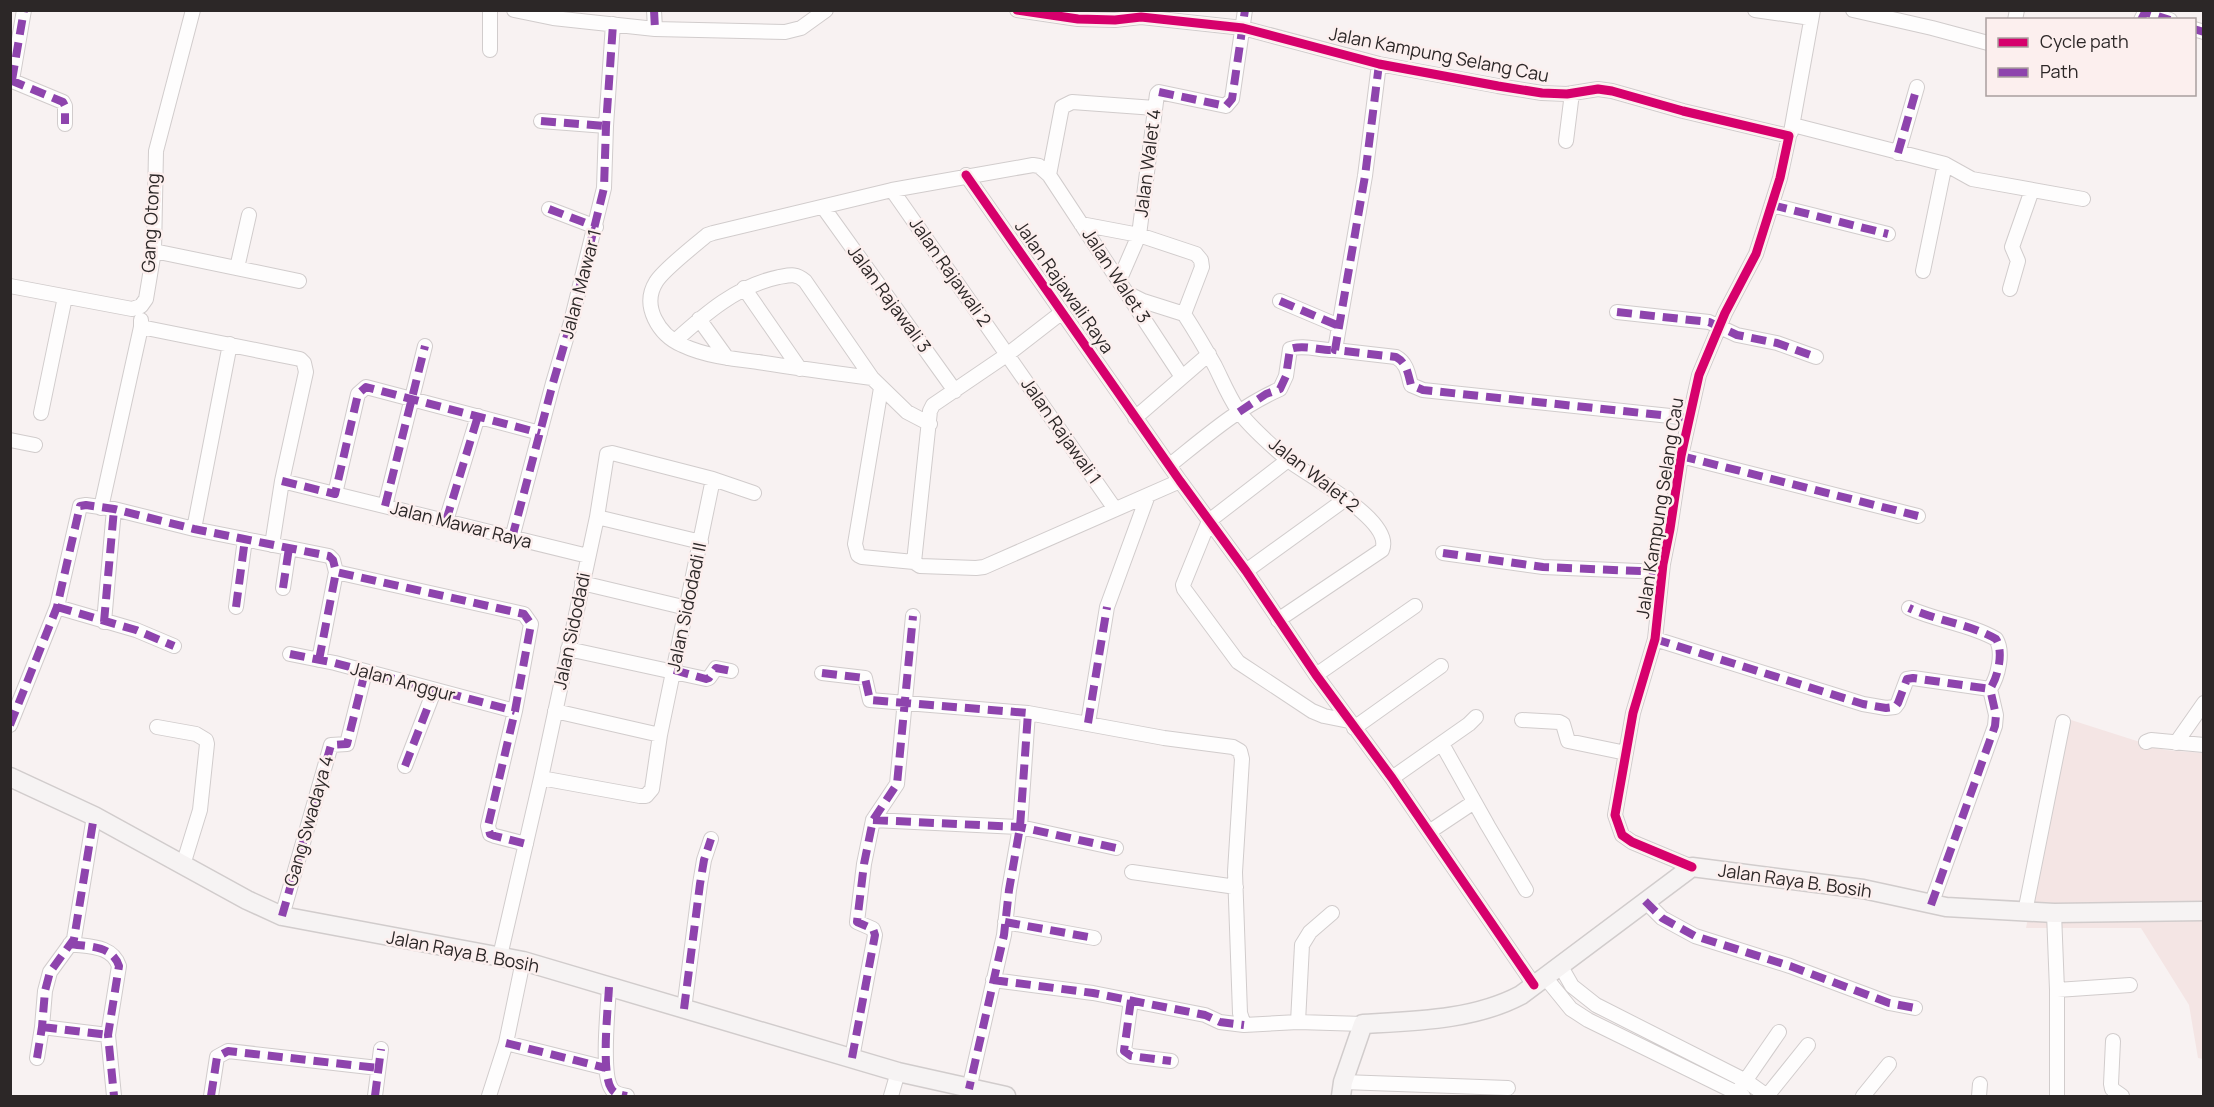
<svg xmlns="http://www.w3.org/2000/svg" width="2214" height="1107" viewBox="0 0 2214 1107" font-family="Manrope,sans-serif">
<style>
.built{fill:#f4e5e4}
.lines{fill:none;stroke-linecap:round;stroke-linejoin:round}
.street-casing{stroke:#d1cccc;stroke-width:16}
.secondary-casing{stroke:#d1cccc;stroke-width:21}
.street{stroke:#fefdfd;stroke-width:14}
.secondary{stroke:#f6f3f3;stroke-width:18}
.quiet{stroke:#8e44ad;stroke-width:8;stroke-dasharray:15 8;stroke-linecap:butt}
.cycleway-casing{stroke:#fcefee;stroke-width:13}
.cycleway{stroke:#d6006c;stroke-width:9}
.labels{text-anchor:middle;stroke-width:5;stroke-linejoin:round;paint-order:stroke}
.street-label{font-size:18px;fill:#2c2727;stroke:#fcefee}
</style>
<rect width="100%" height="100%" fill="#f8f2f2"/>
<!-- built -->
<path class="built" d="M2068 719 2165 750 2203 753V1059L2198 1058 2189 1005 2141 928H2026Z"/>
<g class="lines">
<defs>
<path id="street" d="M514 10 553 18 655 29 785 32 801 28 826 10
M654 10 655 29
M1017 10 1078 19 1115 20 1141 17 1243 28 1379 64 1498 86 1542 93 1567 94 1598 89 1612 91 1683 111 1789 136 1780 178 1756 254 1725 313 1699 375 1681 456 1670 529 1663 564 1655 639 1633 713 1615 815 1622 835 1632 842 1692 867
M1755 10 1811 18
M1853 10 1932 28 1988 43
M2015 20 2017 10
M2141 20 2145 12 2170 20
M2194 29 2204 32
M490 50V10
M1379 64 1365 176 1335 350 1396 357C1407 363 1408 374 1411 385L1423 390 1689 418
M10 80 63 102 65 106V124
M12 80 24 10
M541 121 606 126
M1793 125 1945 164 1923 271
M1791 132 1813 10
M1566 141 1572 93
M1898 153 1917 87
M1945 164 1972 179 2083 199
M966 175 1180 481 1246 571 1316 675 1392 778 1534 985
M1049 175 1062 107 1072 102 1155 108
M892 190 1115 509
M1772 205 1888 234
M823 207 955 391
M549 209 596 227
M1081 224 1139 235 1196 254 1201 260 1202 267 1184 314C1195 331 1205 348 1215 366 1222 380 1229 397 1238 410 1246 423 1275 449 1287 459 1306 475 1395 520 1382 550L1278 620
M154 251 299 281
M237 268 249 215
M1119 281 1139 235 1157 94 1159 92 1226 106 1232 99 1245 10
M10 286 132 309 141 306 146 299 154 251 156 151 193 10
M744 288 800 369
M2010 289 2018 261 2012 247 2032 190
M1127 293 1143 301 1184 314
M1280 301 1339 326
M1617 312 1709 322 1737 335 1777 343 1816 357
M1061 313 1008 354 933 405 930 411 914 562 920 566 976 568 984 567 1180 481
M699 319 727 358
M141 327 300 359 304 363 306 372 282 481 272 545
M675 341C706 313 737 286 779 277 790 275 796 273 805 281L872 378 907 412 930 424
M872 378C834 373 796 368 758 362 733 359 705 356 682 345 659 335 641 306 656 282 663 270 694 246 707 235L713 233 892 190 1033 165 1039 166 1049 175 1182 377
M881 388 855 544 858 555 862 557 914 562
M41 413 65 297
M1135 418 1209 354
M10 440 35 445
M1681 456 1918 516
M1288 460 1209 521 1183 585 1184 589 1238 662 1312 711 1324 716 1349 721
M1170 465C1205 437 1239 407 1280 389L1286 376 1290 349C1304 344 1321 351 1335 350
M282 481 588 556
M335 494 358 394 366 387 540 433
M385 506 425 346
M101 508 141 327V320
M597 517 701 542
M446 521 478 416
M194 529 230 344
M512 538 553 383 571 322 604 188 606 126 613 24
M1443 553 1543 567 1662 572
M1246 571 1347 498
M582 583 687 608
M283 588 289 548
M57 607 136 630 174 646
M236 607 245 539
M104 622 114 509
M1655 639 1863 704 1886 708 1895 707 1898 703 1907 679 1913 678 1990 689C1998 677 2004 652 1996 639 1970 624 1937 621 1909 608
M568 649 706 679 709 678 716 668 731 671
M290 654 335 663 515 711
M319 660 336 572
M822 673 865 678 870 700 1028 713 1164 738 1233 747 1240 751 1242 759 1235 872 1240 1013 1244 1025 1298 1022 1363 1024
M1316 675 1415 606
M555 711 660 735
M1522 720 1559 722 1563 724 1568 741 1626 753
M1088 723 1107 607 1148 495
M10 725 57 607 80 506 86 505 114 509 194 529 329 556 333 560 336 572 524 614 531 624 515 711 488 826 490 834 495 836 526 844
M157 727 196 734 206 740 207 744 200 810 183 865
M1354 728 1441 666
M2146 742 2151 740 2204 745
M2176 743 2204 703
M1442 744 1488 826 1526 890
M405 766 434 691
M541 778 640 796H646L652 789 660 735 713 479
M1392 778 1469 724 1476 717
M873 820 1020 827 1116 848
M1429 832 1474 802
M1132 872 1236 887
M1645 901 1662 918 1695 936 1790 966 1889 1003 1915 1008
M1931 905 1995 726 1996 715 1990 689
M2025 912 2063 722
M2054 913 2057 990V1096
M282 916 331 745 347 744 365 672
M1005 922 1094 938
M70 944C89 947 112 945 119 966L108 1035 114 1096
M500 956 541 778 597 517 607 454 612 453 713 479 754 493
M1560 965 1572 986 1596 1005 1746 1081 1767 1096
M1545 977 1571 1009 1588 1020 1743 1096
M993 980 1093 993 1205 1015 1220 1022 1244 1025
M609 987C608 1008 601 1072 611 1088 614 1094 621 1095 627 1096
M2057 990 2130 985
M1131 1000 1124 1051 1131 1056 1171 1061
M684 1009 700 884 704 860 711 839
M1298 1022 1302 945 1310 932 1332 913
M42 1027 108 1035
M2113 1041 2111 1084 2112 1089 2122 1096
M506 1043 606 1068
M37 1058 42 1027 45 991 50 972 74 939 94 816
M852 1058 875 935 873 929 857 922 864 864 873 820 897 784 913 616
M1343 1082 1508 1088
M1741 1087 1779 1032
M969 1089 1004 935 1009 890 1020 827 1028 713
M211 1096 217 1057 228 1051 378 1068
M375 1096 381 1049
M489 1096 506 1043 523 961
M891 1096 898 1072
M1767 1096 1808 1045
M1863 1096 1889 1064
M1979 1096 1980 1084"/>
<path id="secondary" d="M10 777 94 816 247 900 282 916 523 961 898 1072 1006 1096
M1341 1096 1343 1082 1363 1024C1416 1021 1474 1020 1521 995L1692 867 1863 889 1946 907 2054 913 2204 911"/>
</defs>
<!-- street casing -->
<use href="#street" class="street-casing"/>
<!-- secondary casing -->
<use href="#secondary" class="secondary-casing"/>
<!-- street -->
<use href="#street" class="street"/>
<!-- secondary -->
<use href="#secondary" class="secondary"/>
<!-- quiet -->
<path class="quiet" d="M654 10 655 29
M2141 20 2145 12 2170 20
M2194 29 2204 32
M1379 64 1365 176 1335 350 1396 357C1407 363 1408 374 1411 385L1423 390 1689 418
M10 80 63 102 65 106V124
M12 80 24 10
M1159 92 1226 106 1232 99 1245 10
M541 121 606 126
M1898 153 1917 87
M1772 205 1888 234
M549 209 596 227
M1280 301 1339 326
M1617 312 1709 322 1737 335 1777 343 1816 357
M1239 412 1266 394 1280 389 1286 376 1290 349C1304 344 1321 351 1335 350
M1681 456 1918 516
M282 481 335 494 358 394 366 387 540 433
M385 506 425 346
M446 521 478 416
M512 538 553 383 571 322 604 188 606 126 613 24
M1443 553 1543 567 1662 572
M283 588 289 548
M57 607 136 630 174 646
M236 607 245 539
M104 622 114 509
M1655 639 1863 704 1886 708 1895 707 1898 703 1907 679 1913 678 1990 689C1998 677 2004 652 1996 639 1970 624 1937 621 1909 608
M290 654 335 663 515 711
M319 660 336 572
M674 670 706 679 709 678 716 668 731 671
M822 673 865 678 870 700 1028 713 1020 827 1009 890 1004 935 969 1089
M1088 723 1107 607
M10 725 57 607 80 506 86 505 114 509 194 529 329 556 333 560 336 572 524 614 531 624 515 711 488 826 490 834 495 836 526 844
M405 766 434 691
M873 820 1020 827 1116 848
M1645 901 1662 918 1695 936 1790 966 1889 1003 1915 1008
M1931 905 1995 726 1996 715 1990 689
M282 916 331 745 347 744 365 672
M1005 922 1094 938
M70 944C89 947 112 945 119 966L108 1035 114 1096
M993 980 1093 993 1205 1015 1220 1022 1244 1025
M609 987C608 1008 601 1072 611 1088 614 1094 621 1095 627 1096
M1131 1000 1124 1051 1131 1056 1171 1061
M684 1009 700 884 704 860 711 839
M42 1027 108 1035
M506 1043 606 1068
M37 1058 42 1027 45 991 50 972 74 939 94 816
M852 1058 875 935 873 929 857 922 864 864 873 820 897 784 913 616
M211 1096 217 1057 228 1051 378 1068
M375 1096 381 1049"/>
<defs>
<path id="cycleway" d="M1017 10 1078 19 1115 20 1141 17 1243 28 1379 64 1498 86 1542 93 1567 94 1598 89 1612 91 1683 111 1789 136 1780 178 1756 254 1725 313 1699 375 1681 456 1670 529 1663 564 1655 639 1633 713 1615 815 1622 835 1632 842 1692 867
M966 175 1180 481 1246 571 1316 675 1392 778 1534 985"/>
</defs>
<!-- cycleway casing -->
<use href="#cycleway" class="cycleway-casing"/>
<!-- cycleway -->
<use href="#cycleway" class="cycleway"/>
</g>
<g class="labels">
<!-- street labels -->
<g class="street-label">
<text transform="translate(1439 55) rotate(11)" y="6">Jalan Kampung Selang Cau</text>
<text transform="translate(1148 163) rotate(-83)" y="6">Jalan Walet 4</text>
<text transform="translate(151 223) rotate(-87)" y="6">Gang Otong</text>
<text transform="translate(950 272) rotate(55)" y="6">Jalan Rajawali 2</text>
<text transform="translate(1116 276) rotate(57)" y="6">Jalan Walet 3</text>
<text transform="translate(581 284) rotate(-75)" y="6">Jalan Mawar 1</text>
<text transform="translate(1064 287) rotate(55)" y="6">Jalan Rajawali Raya</text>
<text transform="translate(889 299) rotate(54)" y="6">Jalan Rajawali 3</text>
<text transform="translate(1061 431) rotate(55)" y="6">Jalan Rajawali 1</text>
<text transform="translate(1314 475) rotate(38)" y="6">Jalan Walet 2</text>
<text transform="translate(1660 508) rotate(-81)" y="6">Jalan Kampung Selang Cau</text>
<text transform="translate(461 525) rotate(14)" y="6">Jalan Mawar Raya</text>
<text transform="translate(687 607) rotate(-78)" y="6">Jalan Sidodadi II</text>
<text transform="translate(572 631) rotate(-78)" y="6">Jalan Sidodadi</text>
<text transform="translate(403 682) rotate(15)" y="6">Jalan Anggur</text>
<text transform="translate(309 821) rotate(-74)" y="6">Gang Swadaya 4</text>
<text transform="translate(1795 881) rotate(8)" y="6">Jalan Raya B. Bosih</text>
<text transform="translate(463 952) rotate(11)" y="6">Jalan Raya B. Bosih</text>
</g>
</g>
<!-- border -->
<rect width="2214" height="1107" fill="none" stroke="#2c2727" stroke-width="24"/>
<!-- legend -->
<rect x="1986" y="18" width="210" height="78" fill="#fcefee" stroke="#a99f9e" stroke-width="1.5"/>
<rect x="1998" y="38" width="30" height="9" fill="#d6006c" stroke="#a99f9e" stroke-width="1.5"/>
<text x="2040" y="48" font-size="18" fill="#2c2727">Cycle path</text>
<rect x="1998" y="68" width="30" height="9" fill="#8e44ad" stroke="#a99f9e" stroke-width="1.5"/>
<text x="2040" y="78" font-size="18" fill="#2c2727">Path</text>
</svg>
